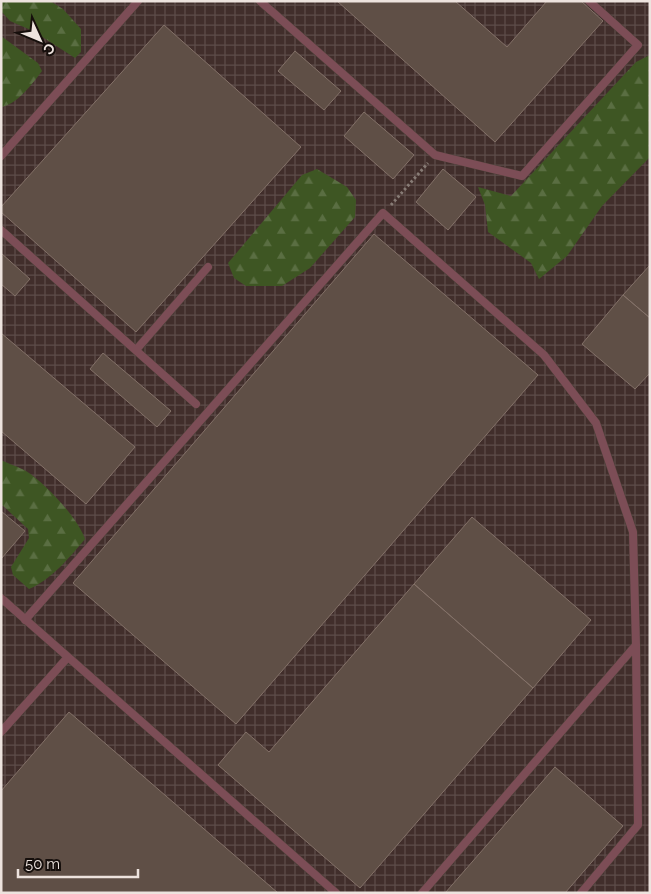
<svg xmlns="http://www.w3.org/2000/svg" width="651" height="894" viewBox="0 0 651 894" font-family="Raleway,sans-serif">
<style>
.industrial{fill:url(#industrial-grid)}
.forest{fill:url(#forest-firs)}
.building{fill:#5f4f46;stroke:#837168}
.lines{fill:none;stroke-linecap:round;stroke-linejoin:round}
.service-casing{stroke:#4d3f38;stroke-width:9}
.path{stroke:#877b75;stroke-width:3;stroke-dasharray:2.5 2.5;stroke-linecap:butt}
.service{stroke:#7c4d56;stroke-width:8}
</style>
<defs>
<pattern id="industrial-grid" width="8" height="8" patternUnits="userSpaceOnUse" patternTransform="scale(1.25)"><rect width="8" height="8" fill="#412e2b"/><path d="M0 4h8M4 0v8" fill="none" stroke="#5d4c49"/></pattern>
<pattern id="forest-firs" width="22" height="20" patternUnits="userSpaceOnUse" patternTransform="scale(1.25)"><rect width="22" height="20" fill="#3e5623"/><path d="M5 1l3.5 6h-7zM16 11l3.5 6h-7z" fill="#5a6e42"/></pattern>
</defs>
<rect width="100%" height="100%" fill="#33241d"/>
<!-- industrial -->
<path class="industrial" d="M1 1H650V893H1Z"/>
<!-- forest -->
<path class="forest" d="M1 1H50L63 9 81 29V52L75 58 33 31 10 21 1 11Z
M1 36 38 63 42 71C32 84 18 104 1 107Z
M650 55V157L602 206 567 256 539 279 531 263 488 232 485 205 478 187 511 196 636 62Z
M317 169 347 187 356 200 355 217 310 268 282 286H246L234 278 228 263 302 175Z
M1 460C9 464 19 467 26 471 45 483 78 518 85 539 70 557 51 580 29 589L13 575 11 567 29 538 28 529 1 504Z"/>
<!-- building -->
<path class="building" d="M337 1H455L507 47 547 1H581L603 21 495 142Z
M164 25 301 147 136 332 1 212V207Z
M295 51 341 91 324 110 278 71Z
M364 112 414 155 393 179 344 136Z
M443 169 476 197 448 230 416 202Z
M374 234 538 375 236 724 73 583Z
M1 253 30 279 15 296 1 284Z
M650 265V318L623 295Z
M623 295 650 318V373L635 389 582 344Z
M1 333 135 447 86 504 1 431Z
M103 353 171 411 157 427 90 369Z
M1 511 25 531 1 559Z
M472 517 591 620 533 688 414 584Z
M414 584 533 688 360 888 218 765 246 732 269 752Z
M69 712 278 893H1V791Z
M555 767 623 826 565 893H445Z"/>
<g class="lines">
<defs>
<path id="service" d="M260 1 435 155 522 176 638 45 589 1
M1 156 138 1
M1 230 196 404
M136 350 208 267
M1 598 336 893
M25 620 383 213 544 355 596 423 633 532 636 645 422 893
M1 732 68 657
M581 893 638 825 636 645"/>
</defs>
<!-- service casing -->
<use href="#service" class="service-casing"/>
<!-- path -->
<path class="path" d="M391 205 428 163"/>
<!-- service -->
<use href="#service" class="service"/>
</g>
<!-- border -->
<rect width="651" height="894" fill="none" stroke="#ede3de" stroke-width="5"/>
<!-- north arrow -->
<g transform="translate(40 40) rotate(134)" stroke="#160f0c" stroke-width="4" paint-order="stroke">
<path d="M0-4L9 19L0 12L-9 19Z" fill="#ede3de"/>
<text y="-8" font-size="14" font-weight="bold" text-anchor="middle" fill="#ede3de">С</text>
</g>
<!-- scale -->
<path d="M18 869v8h120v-8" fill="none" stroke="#ede3de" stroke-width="2.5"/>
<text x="25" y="869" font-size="15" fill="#ede3de" stroke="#160f0c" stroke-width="4" paint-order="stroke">50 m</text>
</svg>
